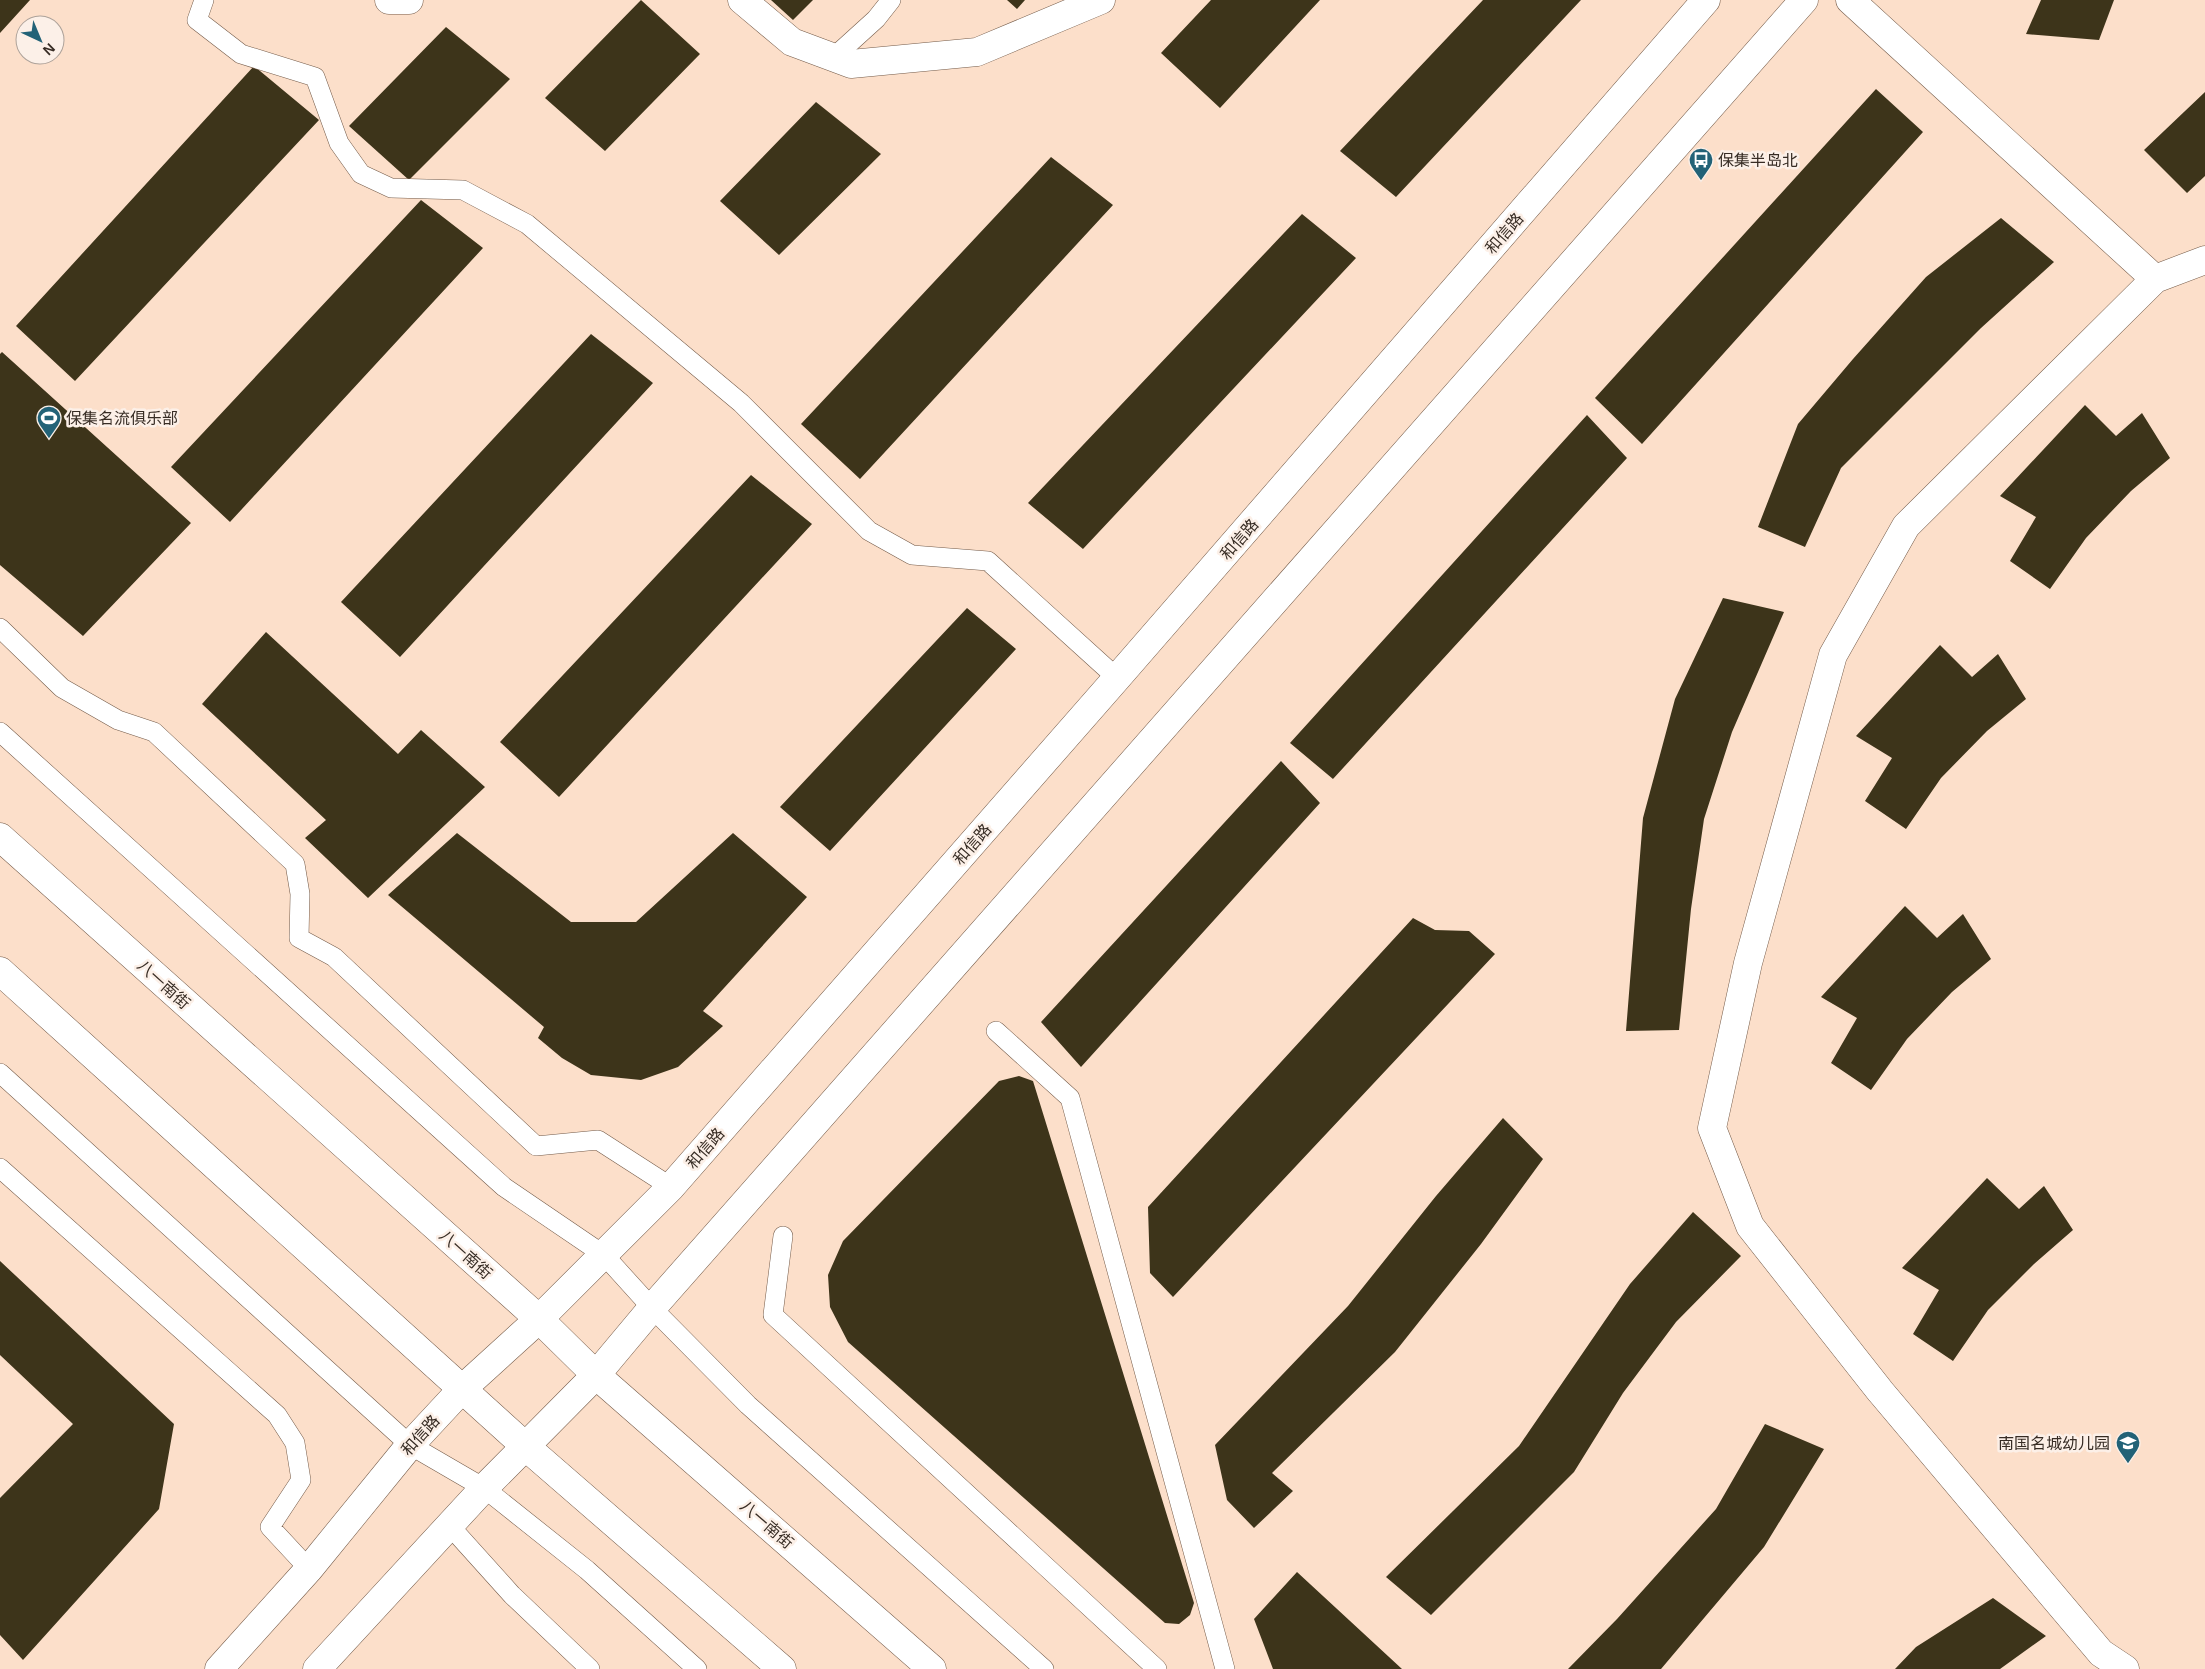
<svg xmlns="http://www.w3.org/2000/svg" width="2205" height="1669" viewBox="0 0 2205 1669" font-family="Arial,'Noto Sans SC',sans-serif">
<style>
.building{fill:#3d341a}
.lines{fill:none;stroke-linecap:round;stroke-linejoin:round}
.service-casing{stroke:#745b49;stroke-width:20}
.minor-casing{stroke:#745b49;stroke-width:29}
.tertiary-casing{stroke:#745b49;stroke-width:29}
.secondary-casing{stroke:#745b49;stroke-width:29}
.service{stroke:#fff;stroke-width:19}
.minor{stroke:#fff;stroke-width:28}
.tertiary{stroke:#fff;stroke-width:28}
.secondary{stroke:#fff;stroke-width:28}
.labels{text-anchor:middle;stroke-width:5;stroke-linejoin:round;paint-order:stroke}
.poi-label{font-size:16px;fill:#372c24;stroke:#fcf0e8;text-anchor:start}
.street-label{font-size:16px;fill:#372c24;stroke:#fcf0e8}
</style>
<rect width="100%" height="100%" fill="#fcdfca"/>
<!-- building -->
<path class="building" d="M0 0H30L0 33Z
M641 0 700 54 605 151 545 98Z
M771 0H813L793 20Z
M1007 0H1025L1017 9Z
M1211 0H1320L1220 108 1161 53Z
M1483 0H1581L1396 197 1340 151Z
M2041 0H2114L2099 40 2026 34Z
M446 27 510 79 409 180 349 126Z
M254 66 319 120 75 381 16 326Z
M1876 89 1923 132 1642 444 1595 398Z
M2205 92V176L2187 193 2144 150Z
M816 102 881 154 779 255 720 201Z
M1051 157 1113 205 860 479 801 424Z
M421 200 483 248 230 522 171 467Z
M1302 214 1356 258 1083 549 1028 503Z
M2001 218 2054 262 1981 328 1841 468 1805 547 1758 527 1798 424 1853 359 1926 277Z
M591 334 653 383 400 657 341 602Z
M2 352 191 523 83 636 0 565V354Z
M2085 405 2116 436 2142 413 2170 458 2131 491 2086 538 2050 589 2010 561 2036 517 2000 496Z
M1587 415 1627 458 1333 779 1290 743Z
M751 475 812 524 559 797 500 742Z
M1723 598 1784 612 1732 732 1704 819 1691 909 1679 1030 1626 1031 1643 818 1675 699Z
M967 608 1016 649 830 851 780 807Z
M266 632 398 754 421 730 485 787 368 898 305 838 326 820 202 704Z
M1940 645 1972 677 1998 654 2026 699 1987 731 1941 778 1906 829 1865 801 1892 758 1856 736Z
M1281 761 1320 803 1081 1067 1041 1022Z
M457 833 571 922H636L733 833 807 897 703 1011 723 1026 678 1067 641 1080 591 1075 562 1058 538 1038 544 1027 388 895Z
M1905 906 1937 938 1963 914 1991 959 1952 992 1907 1039 1871 1090 1831 1063 1857 1018 1821 997Z
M1413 918 1435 930 1469 931 1495 954 1173 1297 1150 1273 1148 1207Z
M1019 1076 1033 1081 1194 1603 1190 1615 1179 1624 1165 1623 848 1342 830 1307 828 1275 843 1241 999 1081Z
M1503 1118 1543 1159 1481 1244 1395 1352 1272 1473 1293 1491 1254 1528 1227 1500 1215 1445 1348 1306 1436 1196Z
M1987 1178 2019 1209 2044 1186 2073 1230 2034 1264 1988 1310 1953 1361 1913 1334 1939 1290 1902 1268Z
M1693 1212 1741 1256 1676 1322 1623 1393 1574 1472 1431 1615 1386 1577 1519 1446 1630 1284Z
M0 1261 174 1424 159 1509 23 1660 0 1635V1498L73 1424 0 1355Z
M1765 1424 1824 1449 1764 1547 1661 1669H1568L1617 1619 1716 1509Z
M1297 1572 1402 1669H1273L1254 1619Z
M1993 1598 2046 1636 2000 1669H1895L1916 1647Z"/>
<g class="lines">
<defs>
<path id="service" d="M204 0 197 20 241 54 315 77 339 143 361 174 391 188 463 190 527 224 741 403 869 531 912 555 988 561 1117 678
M833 58 876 19 891 0
M0 628 62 688 118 720 154 732 295 864 300 894 299 938 334 957 536 1146 598 1140 671 1187
M0 732 504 1187 604 1255 652 1308 748 1405 1044 1669
M996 1031 1070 1098 1225 1669
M0 1073 410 1445 484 1488 587 1570 697 1669
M0 1168 277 1415 295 1443 301 1480 270 1527 309 1569
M783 1236 773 1315 1157 1669
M449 1525 512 1595 590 1669"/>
<path id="minor" d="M389 0H409
M742 0 792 42 851 64 977 52 1101 0
M1850 0 2155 279
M2125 1669 2101 1653 1880 1391 1750 1226 1712 1128 1748 963 1833 655 1906 526 2155 279 2205 260"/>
<path id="tertiary" d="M219 1669 309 1569 410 1445 462 1389 539 1319 671 1187 1117 678 1706 0
M317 1669 484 1488 596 1375 652 1308 1804 0"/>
<path id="secondary" d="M0 837 539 1319 596 1375 932 1669
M0 971 525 1446 782 1669"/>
</defs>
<!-- service casing -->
<use href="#service" class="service-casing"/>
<!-- minor casing -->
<use href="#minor" class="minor-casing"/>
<!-- tertiary casing -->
<use href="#tertiary" class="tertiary-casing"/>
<!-- secondary casing -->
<use href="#secondary" class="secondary-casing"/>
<!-- service -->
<use href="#service" class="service"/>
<!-- minor -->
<use href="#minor" class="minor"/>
<!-- tertiary -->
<use href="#tertiary" class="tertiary"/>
<!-- secondary -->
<use href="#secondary" class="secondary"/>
</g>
<!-- icons -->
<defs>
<symbol id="bus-pin" viewBox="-11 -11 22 30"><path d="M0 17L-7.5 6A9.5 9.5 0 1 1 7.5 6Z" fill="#226277" stroke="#fcf0e8"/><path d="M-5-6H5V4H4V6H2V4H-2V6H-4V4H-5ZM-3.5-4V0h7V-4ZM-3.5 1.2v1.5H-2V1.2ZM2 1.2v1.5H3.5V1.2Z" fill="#fff"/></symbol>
<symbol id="stadium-pin" viewBox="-11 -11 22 30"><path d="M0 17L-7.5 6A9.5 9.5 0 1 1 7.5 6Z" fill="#226277" stroke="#fcf0e8"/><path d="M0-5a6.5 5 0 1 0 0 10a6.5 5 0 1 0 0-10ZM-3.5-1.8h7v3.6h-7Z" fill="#fff"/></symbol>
<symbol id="school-pin" viewBox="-11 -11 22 30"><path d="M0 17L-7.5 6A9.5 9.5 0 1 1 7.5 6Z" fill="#226277" stroke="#fcf0e8"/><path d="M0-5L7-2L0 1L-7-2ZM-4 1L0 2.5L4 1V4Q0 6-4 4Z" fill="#fff"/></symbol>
</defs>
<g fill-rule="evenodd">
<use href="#bus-pin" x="1687" y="146" width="28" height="38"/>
<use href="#stadium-pin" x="35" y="404" width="28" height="38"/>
<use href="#school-pin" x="2114" y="1429" width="28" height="38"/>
</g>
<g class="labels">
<!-- poi labels -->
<g class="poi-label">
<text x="1718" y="166">保集半岛北</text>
<text x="66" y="424">保集名流俱乐部</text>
<text x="2110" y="1449" text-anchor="end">南国名城幼儿园</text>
</g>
<!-- street labels -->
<g class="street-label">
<text transform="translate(1504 233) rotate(-49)" y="6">和信路</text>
<text transform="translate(1239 539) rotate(-49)" y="6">和信路</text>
<text transform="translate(972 844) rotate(-49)" y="6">和信路</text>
<text transform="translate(164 984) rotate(42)" y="6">八一南街</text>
<text transform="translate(705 1148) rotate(-49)" y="6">和信路</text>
<text transform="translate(466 1254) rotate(42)" y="6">八一南街</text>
<text transform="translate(420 1435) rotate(-48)" y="6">和信路</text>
<text transform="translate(767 1524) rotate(41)" y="6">八一南街</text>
</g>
</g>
<!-- north arrow -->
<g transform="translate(40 40) rotate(136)"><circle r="24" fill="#fcf0e8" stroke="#ada29a"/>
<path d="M0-4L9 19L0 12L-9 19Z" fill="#226277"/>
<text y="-8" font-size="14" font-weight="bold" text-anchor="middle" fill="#372c24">N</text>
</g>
</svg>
